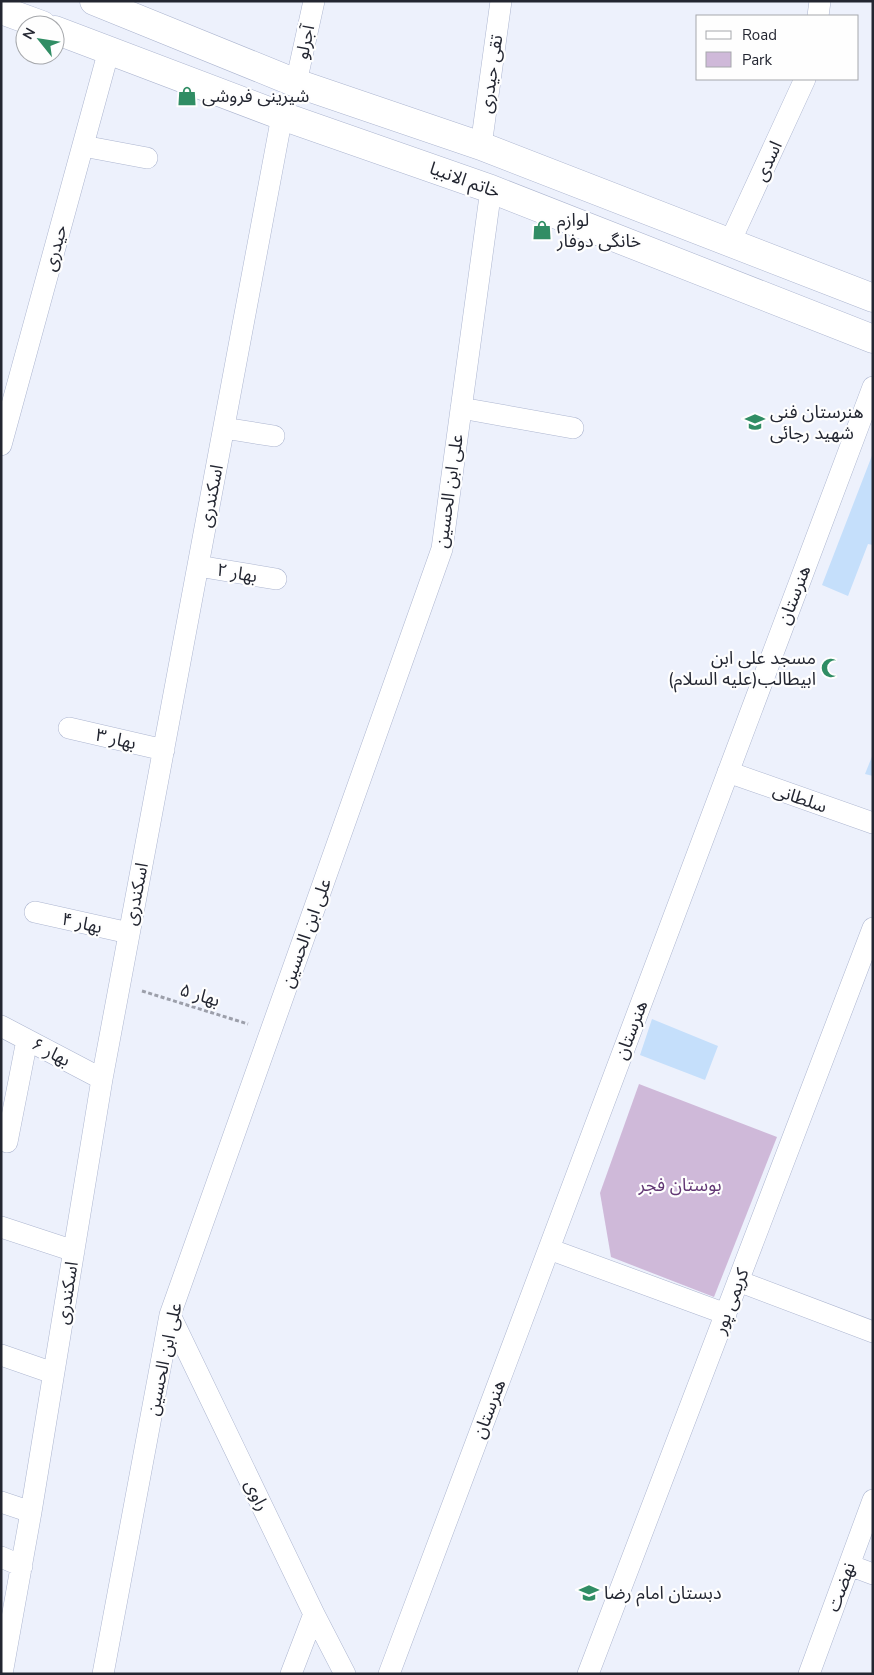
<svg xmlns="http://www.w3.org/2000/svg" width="874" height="1675" viewBox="0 0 874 1675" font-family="'Nunito Sans','Noto Sans Arabic',sans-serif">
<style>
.green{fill:#cfb9d9}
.building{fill:#c5dffb}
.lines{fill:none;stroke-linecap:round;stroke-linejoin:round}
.minor-casing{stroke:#adb6d0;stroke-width:22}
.secondary-casing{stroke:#adb6d0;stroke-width:29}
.path{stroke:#9c9faa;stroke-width:3;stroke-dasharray:4 2.5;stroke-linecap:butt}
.minor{stroke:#fff;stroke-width:21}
.secondary{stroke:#fff;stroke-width:28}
.labels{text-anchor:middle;stroke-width:4.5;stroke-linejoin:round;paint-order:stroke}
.street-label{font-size:18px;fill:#232631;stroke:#fefefe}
.poi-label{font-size:18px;fill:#232631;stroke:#fefefe;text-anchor:start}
.park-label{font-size:18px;fill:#623774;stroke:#fefefe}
</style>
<rect width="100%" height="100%" fill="#edf1fc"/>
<!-- green -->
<path class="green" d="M639 1084 777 1137 714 1297 611 1257 600 1193Z"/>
<!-- building -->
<path class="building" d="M873 453V545L868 544 848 596 822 585Z
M873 754V776L865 774Z
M652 1019 718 1046 705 1080 640 1055Z"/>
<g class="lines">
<defs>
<path id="minor" d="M818 16 820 1
M296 83 314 1
M83 146 147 158
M481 146 501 1
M730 242 805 79
M461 408 573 428
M224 428 274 436
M1 445 109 50
M198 566 276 579
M69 728 164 750
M728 772 873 823
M35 912 129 933
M1 1026 102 1079
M7 1142 27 1040
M1 1227 74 1251
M549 1249 726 1314
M738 1281 873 1332
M170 1315 314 1614 345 1674
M1 1355 53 1373
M1 1502 31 1512
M1 1557 22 1566
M849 1565 873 1574
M2 1674 31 1512 102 1079 282 116
M103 1674 170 1315 442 549 491 189
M291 1674 314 1614
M389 1674 873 387
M588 1674 873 928
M809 1674 873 1500"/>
<path id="secondary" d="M94 1 296 83 481 146 873 298
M1 10 42 25
M55 30 282 116 491 189 873 339"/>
</defs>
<!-- minor casing -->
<use href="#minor" class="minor-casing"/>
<!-- secondary casing -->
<use href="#secondary" class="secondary-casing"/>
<!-- path -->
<path class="path" d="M142 991 248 1024"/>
<!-- minor -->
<use href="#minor" class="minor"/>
<!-- secondary -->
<use href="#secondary" class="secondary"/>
</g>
<!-- icons -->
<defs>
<symbol id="shop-bare" viewBox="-9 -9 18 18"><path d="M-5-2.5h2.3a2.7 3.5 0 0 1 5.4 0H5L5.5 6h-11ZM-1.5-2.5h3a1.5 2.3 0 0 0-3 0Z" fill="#308d64" stroke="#fefefe" stroke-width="2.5" paint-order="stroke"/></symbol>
<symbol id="school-bare" viewBox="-9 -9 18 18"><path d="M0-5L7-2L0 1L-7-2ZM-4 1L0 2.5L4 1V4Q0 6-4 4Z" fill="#308d64" stroke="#fefefe" stroke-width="2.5" paint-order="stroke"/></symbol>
<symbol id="mosque-bare" viewBox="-9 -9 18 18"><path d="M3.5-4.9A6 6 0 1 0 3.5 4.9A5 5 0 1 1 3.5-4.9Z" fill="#308d64" stroke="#fefefe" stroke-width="2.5" paint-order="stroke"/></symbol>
</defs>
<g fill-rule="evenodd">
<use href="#shop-bare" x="173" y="82" width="28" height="28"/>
<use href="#shop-bare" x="528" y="216" width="28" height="28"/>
<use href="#school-bare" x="741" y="408" width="28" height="28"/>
<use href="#mosque-bare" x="817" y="654" width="28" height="28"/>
<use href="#school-bare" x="575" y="1579" width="28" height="28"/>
</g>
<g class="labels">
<!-- street labels -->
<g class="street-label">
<text transform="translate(305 42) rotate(-78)" y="6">آجرلو</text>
<text transform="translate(491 74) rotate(-82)" y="6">تقی حیدری</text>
<text transform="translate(768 161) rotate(-65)" y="6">اسدی</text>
<text transform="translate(465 180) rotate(20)" y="6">خاتم الانبیا</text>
<text transform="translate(55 248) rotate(-75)" y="6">حیدری</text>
<text transform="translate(449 491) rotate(-82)" y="6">علی ابن الحسین</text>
<text transform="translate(211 496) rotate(-79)" y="6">اسکندری</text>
<text transform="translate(237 573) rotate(10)" y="6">بهار ۲</text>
<text transform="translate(794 595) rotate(-69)" y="6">هنرستان</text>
<text transform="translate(116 739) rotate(13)" y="6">بهار ۳</text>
<text transform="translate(800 798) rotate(19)" y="6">سلطانی</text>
<text transform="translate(136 894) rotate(-79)" y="6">اسکندری</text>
<text transform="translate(82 923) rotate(13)" y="6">بهار ۴</text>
<text transform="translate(306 933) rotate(-70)" y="6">علی ابن الحسین</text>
<text transform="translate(200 995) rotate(17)" y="6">بهار ۵</text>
<text transform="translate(631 1030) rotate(-69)" y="6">هنرستان</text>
<text transform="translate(51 1052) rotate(28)" y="6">بهار ۶</text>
<text transform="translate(67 1293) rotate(-81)" y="6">اسکندری</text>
<text transform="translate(731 1301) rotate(-69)" y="6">کریمی پور</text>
<text transform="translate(164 1359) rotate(-78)" y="6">علی ابن الحسین</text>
<text transform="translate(489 1409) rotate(-69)" y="6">هنرستان</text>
<text transform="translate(257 1495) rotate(64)" y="6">راوی</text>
<text transform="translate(841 1587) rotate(-70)" y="6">نهضت</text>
</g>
<!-- poi labels -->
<g class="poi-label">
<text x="202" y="102">شیرینی فروشی</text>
<text x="557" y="226">لوازم<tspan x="557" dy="21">خانگی دوفار</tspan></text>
<text x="770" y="418">هنرستان فنی<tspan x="770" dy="21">شهید رجائی</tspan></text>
<text x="816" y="664" text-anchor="end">مسجد علی ابن<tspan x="816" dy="21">ابیطالب(علیه السلام)</tspan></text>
<text x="604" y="1599">دبستان امام رضا</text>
</g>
<!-- park labels -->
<g class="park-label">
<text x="680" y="1191">بوستان فجر</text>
</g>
</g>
<!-- border -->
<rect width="874" height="1675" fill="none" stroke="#232631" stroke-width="5"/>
<!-- legend -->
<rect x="696" y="15" width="162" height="65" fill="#fefefe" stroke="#a6a8ac"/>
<rect x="706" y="31" width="25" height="8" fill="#ffffff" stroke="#a6a8ac"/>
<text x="742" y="40" font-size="15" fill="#232631">Road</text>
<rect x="706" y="52" width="25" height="15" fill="#cfb9d9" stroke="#a6a8ac"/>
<text x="742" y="65" font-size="15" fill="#232631">Park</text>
<!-- north arrow -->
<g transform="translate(40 40) rotate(300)"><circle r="24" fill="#fefefe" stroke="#a6a8ac"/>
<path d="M0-4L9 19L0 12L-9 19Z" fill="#308d64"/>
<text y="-8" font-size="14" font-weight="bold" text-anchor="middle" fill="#232631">N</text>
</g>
</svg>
